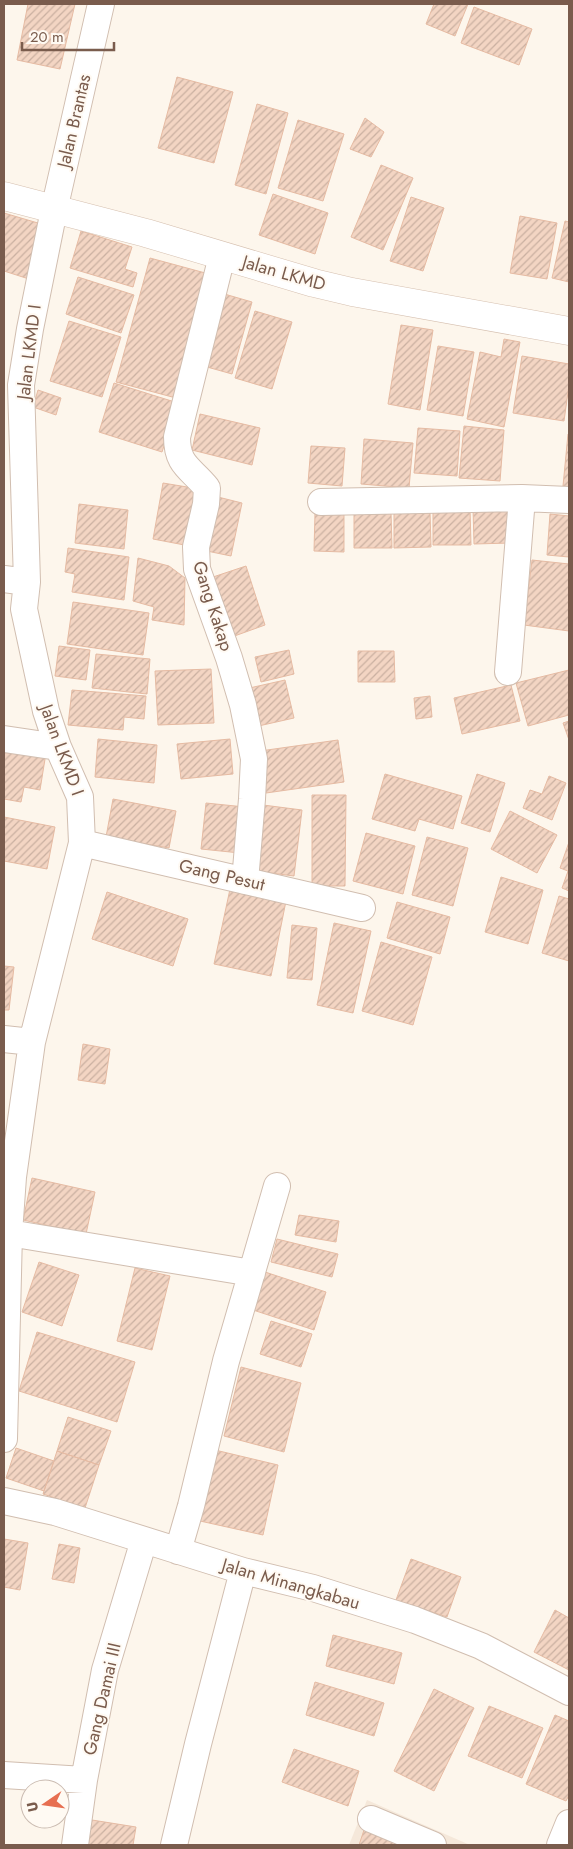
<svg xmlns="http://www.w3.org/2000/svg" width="573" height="1849" viewBox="0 0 573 1849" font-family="Jost,sans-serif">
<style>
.residential{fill:#f5e8da}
.building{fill:url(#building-hatch);stroke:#e6bba3}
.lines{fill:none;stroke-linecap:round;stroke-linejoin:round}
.street-casing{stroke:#d1beb0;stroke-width:28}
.secondary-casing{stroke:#d6c0b0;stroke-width:29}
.street{stroke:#fff;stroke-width:26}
.secondary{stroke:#fff;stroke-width:28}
.labels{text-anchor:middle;stroke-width:4;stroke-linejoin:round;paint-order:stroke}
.street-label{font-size:18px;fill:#7a5c4d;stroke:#fffaf3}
</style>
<defs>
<pattern id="building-hatch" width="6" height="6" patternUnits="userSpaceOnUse" patternTransform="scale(1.25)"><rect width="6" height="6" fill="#f3d5c3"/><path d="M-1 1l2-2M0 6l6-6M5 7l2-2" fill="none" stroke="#cab0a1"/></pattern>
</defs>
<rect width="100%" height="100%" fill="#fdf6ec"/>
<!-- residential -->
<path class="residential" d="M367 1800 470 1845H349Z"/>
<!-- building -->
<path class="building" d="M28 4H75L60 69 17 60Z
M434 4H468L455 36 426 24Z
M474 7 532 29 519 65 461 43Z
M177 77 233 92 214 163 158 148Z
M257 104 288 113 266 194 235 185Z
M365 118 384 132 371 157 350 149Z
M298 120 344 134 323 201 278 188Z
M381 165 413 178 383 250 351 237Z
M273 194 328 213 315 254 259 235Z
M411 197 444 208 423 271 390 261Z
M4 213 48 226 32 280 4 271Z
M520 216 557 223 547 279 510 273Z
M565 221 569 222V282L552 278Z
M81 231 132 247 125 269 137 273 133 287 70 268Z
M150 258 209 274 176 398 116 382Z
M78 277 134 295 121 333 66 314Z
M221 293 252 302 232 374 200 365Z
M255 311 292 322 272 389 235 378Z
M69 321 121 337 102 397 50 381Z
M401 325 433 330 420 410 388 404Z
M504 339 520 342 504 427 467 419 480 352 501 357Z
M438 346 474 352 463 416 427 410Z
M522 356 569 364V385L564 421 513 413Z
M114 383 178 403 162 452 99 432Z
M38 390 61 398 56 415 33 407Z
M200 414 260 428 252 465 192 450Z
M464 426 504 430 500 481 459 478Z
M418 428 460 431 457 476 414 473Z
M568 434H569V487L563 486Z
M364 439 413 443 409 488 361 484Z
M311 446 345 448 342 486 308 483Z
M163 483 205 490 195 547 153 539Z
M214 496 242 503 231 556 202 550Z
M79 504 128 510 124 549 75 543Z
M473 508H510L511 543 474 544Z
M470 509 471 545H433V510Z
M391 512 392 548H354V513Z
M394 512H430L431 547 394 548Z
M315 513H344V552L314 551Z
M550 514 569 516V557L547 555Z
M68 548 129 557 124 600 72 592 75 574 65 572Z
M138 558 169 566 185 578 184 625 152 620 154 607 133 601Z
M532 560 569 564V631L524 625Z
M246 566 265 625 229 638 210 578Z
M73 602 149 613 143 655 67 644Z
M59 646 90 650 86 680 55 676Z
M289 650 294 674 261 682 255 657Z
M358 651H394L395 682H358Z
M96 654 150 659 147 694 92 688Z
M211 669 214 723 158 725 155 671Z
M569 670V715L528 726 516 683Z
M285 680 294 718 254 727 245 689Z
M511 685 520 721 462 734 454 698Z
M72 690 146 696 144 719 124 717 123 730 68 725Z
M430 696 432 717 416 719 414 698Z
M569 721V740L563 723Z
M98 739 157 745 154 783 95 777Z
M230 739 233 774 181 779 177 744Z
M338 740 344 782 266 793 260 751Z
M4 747 46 753 40 790 24 787 21 802 4 799Z
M385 774 462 796 453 829 419 819 415 831 372 819Z
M477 774 505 783 490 832 461 823Z
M549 776 566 783 552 820 523 808 530 790 542 794Z
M312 795H346L345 886H312Z
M113 799 176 811 169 848 106 837Z
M206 803 245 807 240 853 201 849Z
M263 805 302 810 294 876 255 871Z
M510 811 557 835 537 873 491 849Z
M4 817 55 827 47 869 4 861Z
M366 833 415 846 403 894 353 881Z
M427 837 468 848 453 906 412 895Z
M569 842V891L562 888 568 871 560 868Z
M501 877 543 890 528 944 485 932Z
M230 889 286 901 271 976 214 964Z
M107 892 188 919 173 966 92 939Z
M559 896 569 899V961L542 953Z
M397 902 450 917 440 954 387 938Z
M334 923 371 931 353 1013 317 1005Z
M292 925 317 928 312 980 287 978Z
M381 942 432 957 413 1025 362 1011Z
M4 966 14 967 9 1010H4Z
M83 1044 110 1049 105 1084 78 1080Z
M32 1178 95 1192 86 1234 23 1220Z
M299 1215 339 1221 336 1242 295 1235Z
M277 1239 338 1254 332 1277 271 1262Z
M39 1262 79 1275 62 1326 22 1312Z
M135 1268 170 1276 152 1350 117 1341Z
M262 1271 326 1292 314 1330 250 1309Z
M271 1321 312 1334 301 1367 260 1354Z
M37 1332 135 1362 117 1422 19 1391Z
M241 1367 301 1383 284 1452 224 1436Z
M68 1417 111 1431 99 1465 57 1451Z
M16 1448 54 1461 44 1491 6 1478Z
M215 1450 278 1465 263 1535 200 1521Z
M57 1451 99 1465 85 1508 43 1494Z
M4 1539 28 1543 20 1590 4 1587Z
M59 1544 80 1548 74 1583 52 1579Z
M411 1559 461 1577 447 1617 396 1600Z
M555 1610 569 1618V1670L534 1652Z
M333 1635 402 1653 394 1684 326 1666Z
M315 1682 384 1703 374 1736 306 1715Z
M434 1689 474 1708 434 1791 394 1771Z
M489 1706 543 1728 522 1778 468 1756Z
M555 1715 569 1721V1795L566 1801 526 1784Z
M294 1749 359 1771 348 1806 282 1782Z
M92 1820 136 1827 133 1845H87Z
M365 1827 417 1845H359Z"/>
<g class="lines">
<defs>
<path id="street" d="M222 256 177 437C177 466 191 468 207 488L206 504 196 547 197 569 229 658 243 705 254 759 252 799 245 881
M321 502 522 498
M4 579 27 582
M508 672 522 498 569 500
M4 739 58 747
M82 843 362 908
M4 1039 32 1042
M9 1233 252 1273
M4 1439 9 1233 13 1177 32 1042 82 843 80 797 58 747 46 711 24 609 27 582 21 385 30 329 54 210 101 4
M4 1501 55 1512 243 1571 313 1588 415 1620 481 1646 569 1692
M178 1551 191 1506 226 1361 277 1186
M4 1775 84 1780 105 1670 144 1540
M371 1819 433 1845
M75 1845 84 1780
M174 1845 198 1744 243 1571
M560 1845 569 1823"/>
<path id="secondary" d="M4 196 146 233 314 283 352 292 569 331"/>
</defs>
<!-- street casing -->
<use href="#street" class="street-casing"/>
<!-- secondary casing -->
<use href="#secondary" class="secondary-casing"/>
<!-- street -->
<use href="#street" class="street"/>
<!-- secondary -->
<use href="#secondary" class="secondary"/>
</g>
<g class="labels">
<!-- street labels -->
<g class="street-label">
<text transform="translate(74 121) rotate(-77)" y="6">Jalan Brantas</text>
<text transform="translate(284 273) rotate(16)" y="6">Jalan LKMD</text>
<text transform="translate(29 352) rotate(-83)" y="6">Jalan LKMD I</text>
<text transform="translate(213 606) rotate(72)" y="6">Gang Kakap</text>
<text transform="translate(62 750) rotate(70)" y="6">Jalan LKMD I</text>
<text transform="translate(222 875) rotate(13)" y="6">Gang Pesut</text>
<text transform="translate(291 1584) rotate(16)" y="6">Jalan Minangkabau</text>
<text transform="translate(102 1699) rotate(-77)" y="6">Gang Damai III</text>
</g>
</g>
<!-- border -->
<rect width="573" height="1849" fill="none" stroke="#7a5c4d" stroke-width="10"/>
<!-- north arrow -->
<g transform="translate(45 1804) rotate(257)"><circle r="24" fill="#fffaf3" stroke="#cabbb1"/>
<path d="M0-4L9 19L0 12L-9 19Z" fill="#e76f51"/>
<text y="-8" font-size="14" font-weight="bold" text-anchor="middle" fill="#7a5c4d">U</text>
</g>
<!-- scale -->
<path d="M22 42v8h92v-8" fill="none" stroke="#7a5c4d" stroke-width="2.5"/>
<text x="30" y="42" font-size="15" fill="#7a5c4d" stroke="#fffaf3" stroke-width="4" paint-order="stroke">20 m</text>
</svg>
